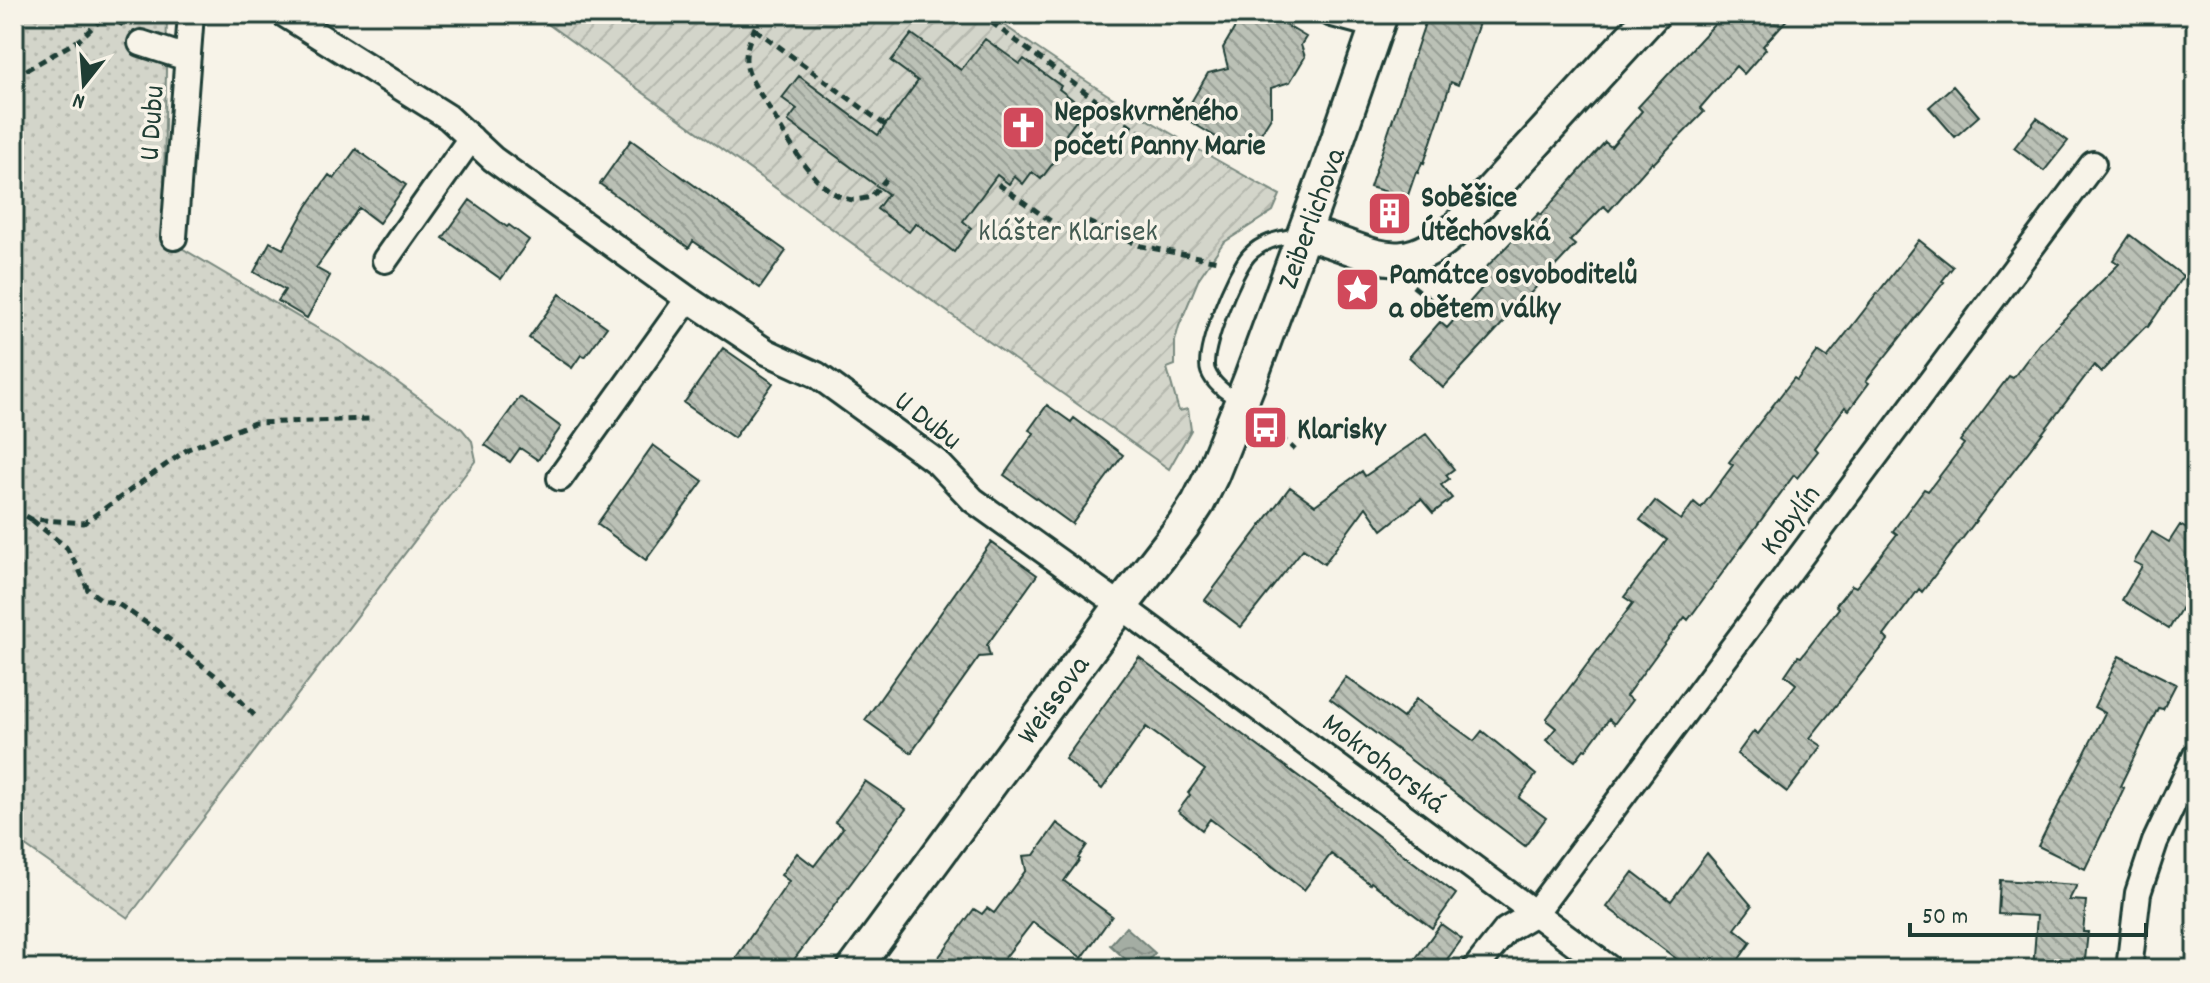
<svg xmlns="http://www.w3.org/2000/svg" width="2210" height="983" viewBox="0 0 2210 983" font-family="Dekko,sans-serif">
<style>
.grass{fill:url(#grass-dots);stroke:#79897f;stroke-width:2}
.garden{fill:url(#garden-furrows);stroke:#79897f;stroke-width:2}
.water{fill:url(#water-waves);stroke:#6f8077;stroke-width:2}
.building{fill:url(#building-back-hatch);stroke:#1f3d34;stroke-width:2}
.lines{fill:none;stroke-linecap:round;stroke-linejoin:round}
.service-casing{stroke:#1f3d34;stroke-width:18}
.minor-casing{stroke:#1f3d34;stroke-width:30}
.tertiary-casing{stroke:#1f3d34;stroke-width:38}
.path{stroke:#1f3d34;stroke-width:5;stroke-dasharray:8 6;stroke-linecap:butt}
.service{stroke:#f7f3e8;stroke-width:12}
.minor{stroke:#f7f3e8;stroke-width:24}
.tertiary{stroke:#f7f3e8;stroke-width:32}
.labels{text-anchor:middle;stroke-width:7;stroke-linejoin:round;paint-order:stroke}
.poi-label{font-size:30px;font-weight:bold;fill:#1f3d34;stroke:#f7f3e8;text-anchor:start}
.street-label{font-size:30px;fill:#1f3d34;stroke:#f7f3e8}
.park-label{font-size:30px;fill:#435b52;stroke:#f7f3e8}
</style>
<defs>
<pattern id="grass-dots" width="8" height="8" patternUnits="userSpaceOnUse" patternTransform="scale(2)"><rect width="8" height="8" fill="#d3d5ca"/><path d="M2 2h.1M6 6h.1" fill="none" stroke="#b5b8ae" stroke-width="1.8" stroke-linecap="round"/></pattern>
<pattern id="garden-furrows" width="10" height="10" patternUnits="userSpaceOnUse" patternTransform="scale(2)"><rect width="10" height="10" fill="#d3d5ca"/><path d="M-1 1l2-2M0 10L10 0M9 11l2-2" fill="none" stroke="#b5b8ae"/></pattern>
<pattern id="water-waves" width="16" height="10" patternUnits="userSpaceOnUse" patternTransform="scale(2)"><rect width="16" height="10" fill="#a4ada3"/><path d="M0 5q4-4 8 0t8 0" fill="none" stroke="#858e86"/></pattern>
<pattern id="building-back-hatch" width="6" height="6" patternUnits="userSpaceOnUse" patternTransform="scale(2)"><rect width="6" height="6" fill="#bbc1b6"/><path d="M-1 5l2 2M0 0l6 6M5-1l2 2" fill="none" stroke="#979e95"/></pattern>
</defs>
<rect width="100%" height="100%" fill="#f7f3e8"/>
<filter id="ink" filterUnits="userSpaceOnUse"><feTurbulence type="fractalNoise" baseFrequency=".0125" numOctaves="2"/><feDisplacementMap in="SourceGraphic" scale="16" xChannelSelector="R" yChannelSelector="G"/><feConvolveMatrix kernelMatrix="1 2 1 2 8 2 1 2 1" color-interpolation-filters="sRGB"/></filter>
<g filter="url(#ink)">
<!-- grass -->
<path class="grass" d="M14 14H167L163 237 344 344 462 429 472 441 476 460 128 918 14 838Z"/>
<!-- garden -->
<path class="garden" d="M534 14H989C1081 82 1180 141 1280 195L1273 211 1223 243 1199 278 1179 326 1175 341V365L1167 368 1179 411 1188 409 1191 430 1169 469 974 331Z"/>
<!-- water -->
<path class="water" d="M1126 927 1155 953 1141 969H1136L1110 945Z"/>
<!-- building -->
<path class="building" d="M1249 14H1267L1306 37 1301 45 1305 57 1290 82 1271 88V117L1258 138 1236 149 1191 122 1194 117 1190 104 1208 73 1228 68 1223 48 1241 17Z
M1428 14H1482L1458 85 1451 82 1424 163 1422 162 1418 173 1416 172 1407 198 1370 187Z
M1724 14H1792L1763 46 1766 49 1744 74 1736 66 1700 108 1704 112 1653 164 1652 162 1609 211 1604 206 1570 241 1575 245 1443 388 1409 357 1440 322 1447 328 1482 288 1474 280 1539 213 1541 215 1605 142 1611 147 1642 111 1638 107Z
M912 34 961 70 985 39 1020 64 1024 59 1061 86 1059 89 1085 109 1066 134 1072 138 1041 179 1032 172 1023 184 1014 176 1009 184 997 175 963 221 971 228 954 252 916 223 909 232 877 209 888 194 788 121 797 109 782 98 799 76 878 135 918 81 891 61Z
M1953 86 1979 116 1955 137 1929 107Z
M2037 118 2068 141 2044 171 2014 148Z
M631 140 786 251 760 288 693 241 689 248 600 184Z
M356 149 406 185 379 223 359 208 316 268 330 276 307 318 278 301 285 290 254 272 270 242 283 249 307 206 329 175 334 179Z
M470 200 507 227 509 225 529 240 501 279 443 238Z
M2130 235 2183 276 2148 327 2146 326 2101 372 2094 365 1922 592 1919 589 1884 636 1888 640 1810 738 1822 746 1787 792 1737 754 1754 731 1758 734 1796 684 1785 675 1798 656 1801 657 1839 608 1836 605 1852 585 1856 587 1897 534 1893 531 1924 489 1928 491 1964 444 1960 441 2009 376 2013 378 2039 344 2119 264 2113 260Z
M1919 240 1953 267 1942 281 1944 282 1866 381 1869 383 1849 410 1845 407 1815 448 1818 451 1797 478 1794 475 1688 620 1685 617 1659 651 1626 696 1632 700 1614 724 1609 719 1586 750 1584 749 1575 761 1546 740 1556 728 1547 721V718L1633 603 1624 597 1667 540 1640 520 1655 501 1681 520 1694 502 1701 508 1733 465 1729 462 1794 378 1797 380 1818 352 1827 358Z
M560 294 607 327 585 357 581 355 572 368 529 338Z
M723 348 773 383 734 438 684 403Z
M520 397 561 427 538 460 520 448 510 462 485 445Z
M1047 405 1071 422 1074 418 1123 455 1072 524 1004 475 1034 433 1029 430Z
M1426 434 1454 469 1446 475 1449 479 1441 485 1452 498 1433 513 1421 499 1382 530 1366 507 1324 564 1303 549 1241 627 1205 600 1290 487 1315 505 1362 471 1365 476Z
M653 445 703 481 646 560 597 524Z
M2180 525 2196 534V584L2169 629 2122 600 2142 566 2134 562 2152 532 2169 542Z
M991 542 1037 575 987 645 990 656 979 657 911 753 865 720Z
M2119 656 2176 684 2163 709 2158 708 2120 786 2124 788 2085 869 2038 846 2105 713 2094 707Z
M1139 657 1456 894 1432 928 1371 882 1370 884 1331 854 1304 890 1210 819 1202 830 1178 811 1190 795 1188 793 1205 770 1146 727 1102 789 1065 759Z
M1346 677 1403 718 1416 699 1474 741 1482 731 1536 775 1519 798 1546 818 1525 846 1330 699Z
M865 781 906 809 787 969H728L789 881 781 875 797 853 814 866 843 828 835 822Z
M1057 823 1087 845 1078 858 1080 859 1064 881 1112 916 1082 958 1033 922 996 969H930L974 909 982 914 987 908 994 913 1026 870 1023 856 1034 855Z
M1707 853 1752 906 1735 929 1751 942 1732 969H1690L1607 907 1633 872 1671 901Z
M2000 880 2077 885 2069 900 2086 901 2083 932H2088L2084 969H2033L2037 916 1998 914Z
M1441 924 1462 939 1440 969H1408Z"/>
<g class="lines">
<defs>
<path id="service" d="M1239 400C1227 394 1213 384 1208 371 1201 352 1235 270 1249 255 1263 240 1282 238 1301 234"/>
<path id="minor" d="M284 14 448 117 493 159 688 299 767 352 817 375 938 463 973 500 1121 606 1610 969
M1332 14 1377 26
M141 43 187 58
M174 237 191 14
M385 260 471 138
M560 478 688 299
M1475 969 1506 930 1535 913 2093 164
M2129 969 2138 893 2155 842 2196 755"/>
<path id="tertiary" d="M1304 233C1371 249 1398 284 1457 228L1653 14
M854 969 1121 606 1183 526 1198 503 1212 475 1250 380 1325 176 1381 14"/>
</defs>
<!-- service casing -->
<use href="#service" class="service-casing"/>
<!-- minor casing -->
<use href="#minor" class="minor-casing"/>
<!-- tertiary casing -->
<use href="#tertiary" class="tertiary-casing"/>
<!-- path -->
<path class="path" d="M761 14C755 28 745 46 746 61 747 78 763 97 771 111 787 138 817 197 853 200 858 200 866 198 871 197L886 179
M980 14 1151 141
M755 29 885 125
M14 77 79 40 107 14 123 25
M998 184 1062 229 1085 237
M1088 222 1141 246 1218 261
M1413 286 1432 301
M1270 427 1295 450
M14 509 31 519 84 523 188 449 254 423 371 419
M32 520 66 547 79 569 88 590 102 600 118 604 157 630 221 680 256 717"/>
<!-- service -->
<use href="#service" class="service"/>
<!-- minor -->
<use href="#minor" class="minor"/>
<!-- tertiary -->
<use href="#tertiary" class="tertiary"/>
</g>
</g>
<!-- icons -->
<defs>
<symbol id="church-square" viewBox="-11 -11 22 22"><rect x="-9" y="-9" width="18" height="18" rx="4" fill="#d1495b" stroke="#f7f3e8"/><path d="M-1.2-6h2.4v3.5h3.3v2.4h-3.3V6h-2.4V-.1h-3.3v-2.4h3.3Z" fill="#fff"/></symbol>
<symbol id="building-square" viewBox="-11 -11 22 22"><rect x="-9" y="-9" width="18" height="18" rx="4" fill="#d1495b" stroke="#f7f3e8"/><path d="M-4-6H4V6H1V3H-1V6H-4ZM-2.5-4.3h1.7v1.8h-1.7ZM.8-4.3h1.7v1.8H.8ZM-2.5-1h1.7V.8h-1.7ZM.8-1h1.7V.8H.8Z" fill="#fff"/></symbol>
<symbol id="sight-square" viewBox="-11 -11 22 22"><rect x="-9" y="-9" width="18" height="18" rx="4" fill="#d1495b" stroke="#f7f3e8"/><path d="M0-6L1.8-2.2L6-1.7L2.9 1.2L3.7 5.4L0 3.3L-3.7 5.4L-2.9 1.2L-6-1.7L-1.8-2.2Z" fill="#fff"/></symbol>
<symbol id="bus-square" viewBox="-11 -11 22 22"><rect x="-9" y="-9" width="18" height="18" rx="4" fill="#d1495b" stroke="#f7f3e8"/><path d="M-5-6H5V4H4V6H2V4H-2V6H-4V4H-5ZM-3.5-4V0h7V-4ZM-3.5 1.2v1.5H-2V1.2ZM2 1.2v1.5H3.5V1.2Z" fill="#fff"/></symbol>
</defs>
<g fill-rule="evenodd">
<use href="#church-square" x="998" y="102" width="51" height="51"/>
<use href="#building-square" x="1364" y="188" width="51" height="51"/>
<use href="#sight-square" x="1332" y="264" width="51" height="51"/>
<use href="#bus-square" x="1240" y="402" width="51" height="51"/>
</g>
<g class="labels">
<!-- poi labels -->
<g class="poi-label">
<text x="1054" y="120">Neposkvrněného<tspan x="1054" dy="34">početí Panny Marie</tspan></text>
<text x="1421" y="206">Soběšice<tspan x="1421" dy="34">Útěchovská</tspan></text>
<text x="1389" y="283">Památce osvoboditelů<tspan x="1389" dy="34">a obětem války</tspan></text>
<text x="1297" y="438">Klarisky</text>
</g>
<!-- street labels -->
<g class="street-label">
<text transform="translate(150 123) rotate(-86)" y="10">U Dubu</text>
<text transform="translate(1310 218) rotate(-70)" y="10">Zeiberlichova</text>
<text transform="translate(929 419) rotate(38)" y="10">U Dubu</text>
<text transform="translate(1789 519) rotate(-53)" y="10">Kobylín</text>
<text transform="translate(1052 699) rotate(-54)" y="10">Weissova</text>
<text transform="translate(1385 762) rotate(37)" y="10">Mokrohorská</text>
</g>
<!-- park labels -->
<g class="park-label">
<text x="1068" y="240">klášter Klarisek</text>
</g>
</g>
<!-- margin -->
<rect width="2210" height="983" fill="none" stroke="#f7f3e8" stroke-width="48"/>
<rect x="24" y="24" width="2162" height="935" fill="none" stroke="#1f3d34" stroke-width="3" filter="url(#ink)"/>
<!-- north arrow -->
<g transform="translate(84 84) rotate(197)" stroke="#f7f3e8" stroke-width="6" paint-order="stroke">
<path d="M0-6L14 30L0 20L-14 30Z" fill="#1f3d34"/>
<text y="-12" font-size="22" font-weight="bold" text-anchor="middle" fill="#1f3d34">N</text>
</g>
<!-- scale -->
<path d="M1910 923v12h236v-12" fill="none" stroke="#1f3d34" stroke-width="4"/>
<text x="1922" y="923" font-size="24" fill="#1f3d34" stroke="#f7f3e8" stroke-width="6" paint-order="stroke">50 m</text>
</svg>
